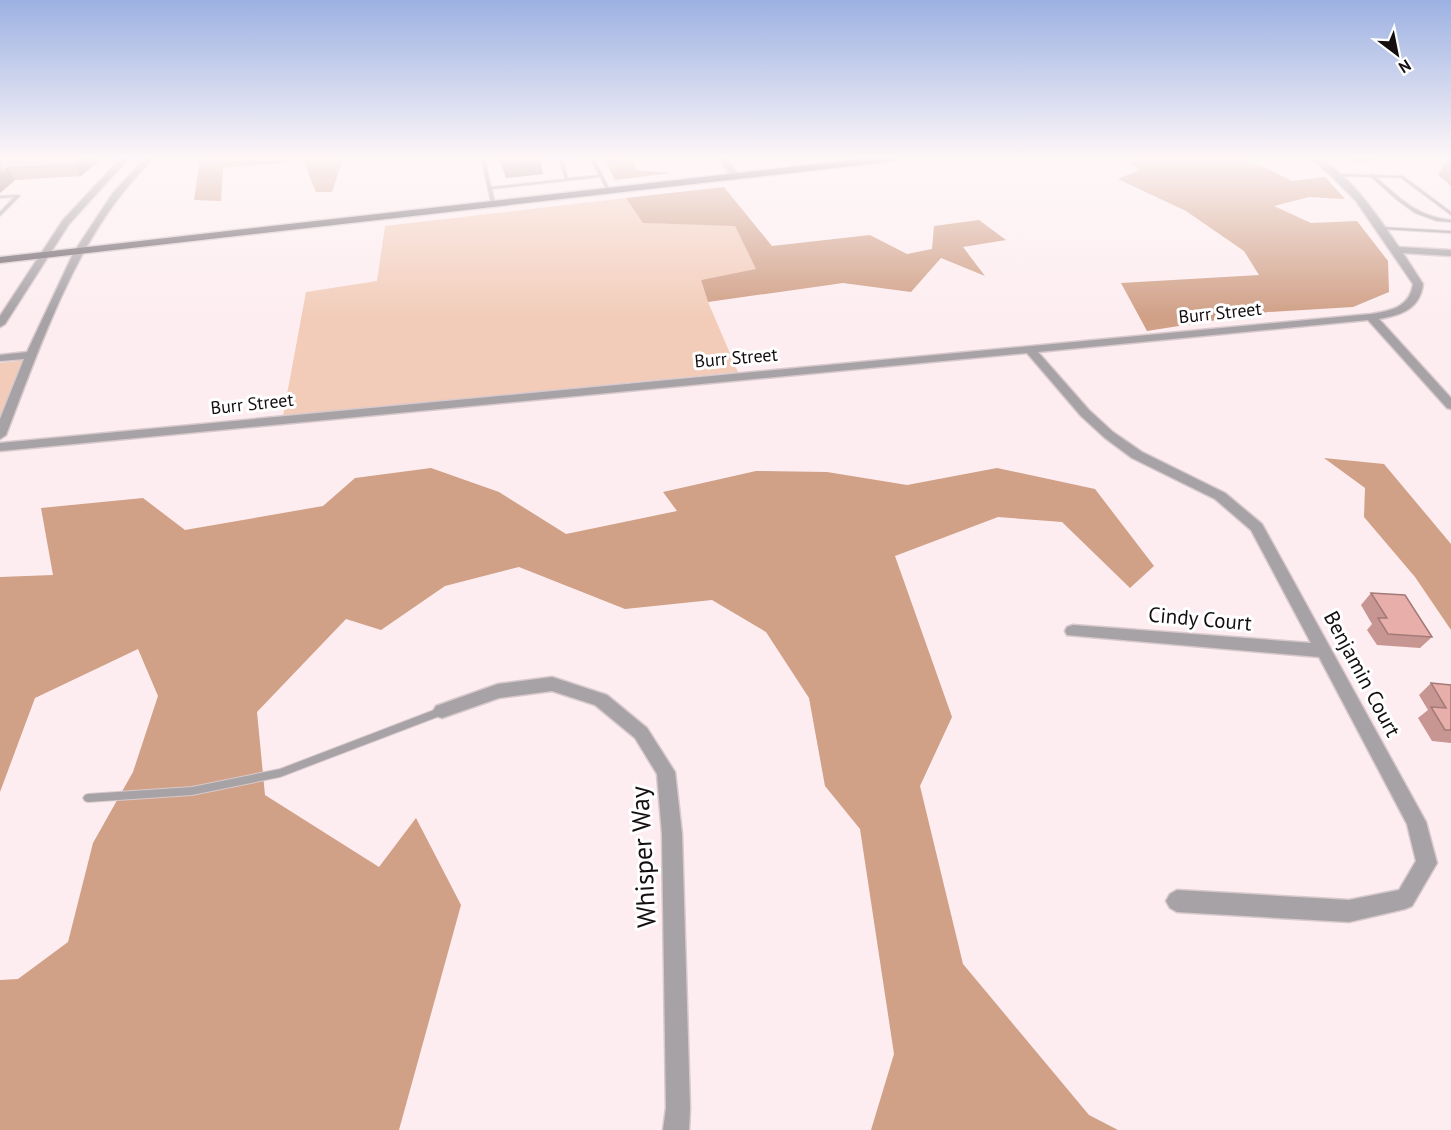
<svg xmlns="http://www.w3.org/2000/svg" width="1451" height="1130" viewBox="0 0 1451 1130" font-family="'PT Sans',sans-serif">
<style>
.green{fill:#f2ccb9}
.forest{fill:#d0a087}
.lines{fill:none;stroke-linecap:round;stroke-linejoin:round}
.lane-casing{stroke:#d8c9cc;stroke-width:2}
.street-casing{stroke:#d8c9cc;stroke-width:3}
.primary-casing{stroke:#d8c9cc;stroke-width:3}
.lane{fill:#a7a2a6;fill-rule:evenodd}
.street{fill:#a7a2a6;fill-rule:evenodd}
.primary{fill:#6a6167;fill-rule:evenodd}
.wall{fill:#c89692}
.shaded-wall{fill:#a27a77}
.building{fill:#e8afaa;stroke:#a27a77;stroke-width:1.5}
.labels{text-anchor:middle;stroke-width:6;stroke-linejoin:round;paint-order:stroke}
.far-street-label{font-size:18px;fill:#140e10;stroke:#fff}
.street-label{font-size:21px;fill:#140e10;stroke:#fff}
.near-street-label{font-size:26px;fill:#140e10;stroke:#fff}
</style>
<rect width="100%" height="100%" fill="#fdedf0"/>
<!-- green -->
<path class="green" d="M626 198 644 223 735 225 757 270 701 280 708 302 738 372 283 416 306 292 377 281 385 226Z
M29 360 0 435V363Z"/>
<!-- forest -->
<path class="forest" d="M200 158H343L332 192H316L303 161 223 168 221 201 194 200Z
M604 158H631L637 170 672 173 615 180Z
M1124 158H1237L1260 165 1292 181 1325 177 1345 199 1309 197 1274 206 1311 223 1357 221 1388 261 1389 292 1353 307 1268 312 1147 331 1121 283 1259 275 1244 251 1186 211 1118 179 1139 170Z
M724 187 772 246 870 235 907 254 932 249 934 226 979 220 1006 240 963 247 985 276 941 258 911 292 843 283 708 302 701 280 756 269 735 226 643 223 626 198Z
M1324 458 1384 464 1451 544V630L1415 577 1364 517 1365 488Z
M431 468 499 492 566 534 677 511 663 492 756 471 827 472 907 485 997 468 1095 489 1154 566 1130 588 1062 522 998 517 895 556 952 717 920 786 963 964 1089 1115 1118 1130H871L894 1054 860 829 825 786 809 698 766 632 712 600 625 609 519 567 445 586 381 630 346 619 257 712 265 795 379 867 416 818 461 905 399 1130H0V980L18 979 68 942 93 843 133 772 158 696 138 649 35 698 0 792V577L53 575 41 508 143 498 185 530 323 506 355 478Z"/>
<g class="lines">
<defs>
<path id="lane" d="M481 158H485L491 187 565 179 558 158H562L568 178 599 175 590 158H594L610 190 607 191 600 177 492 189 495 203 493 204 491 203Z
M1337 174 1369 175 1371 174 1373 175 1403 176 1451 212V215L1401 178 1376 177C1401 199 1416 216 1451 220V222L1437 221 1415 213 1397 200 1371 177 1336 176V174Z
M18 195 20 196 0 216V212L14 197 0 198V196Z
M1380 227 1451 231V233L1382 229H1380Z
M442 707 445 708 446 711 445 714 280 777 192 795 88 802 85 801 83 798 85 795 88 794 192 787 280 769Z"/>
<path id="street" d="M121 158H129L69 224 5 324 0 327V316L63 220Z
M145 158H153C142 171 130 183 120 196 68 263 36 357 6 435L0 439V419L24 359 0 361V355L27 352 74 252 113 193Z
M718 158H726L740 176 739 178H733Z
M1309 158C1341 158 1382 223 1399 247L1451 250V256L1403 253 1423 284C1420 309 1401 315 1379 319L1451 398V409L1447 408 1368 320 1038 352 1089 410 1113 432 1142 452 1225 493 1262 524 1426 822 1437 863 1412 906 1405 909 1349 922 1177 912 1170 908 1166 901 1170 894 1177 890 1349 900 1399 890 1416 861 1407 824 1319 657 1067 635 1065 631 1067 627 1073 625 1311 643 1251 530 1215 499 1132 458 1105 438 1081 416 1027 353 0 451V443L1371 314C1391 311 1410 307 1413 284L1356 201 1327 172Z
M552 677 607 695 647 728 675 772 682 834 690 1108 689 1130H663L666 1108 662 834 657 774 635 738 595 705 552 691 499 698 442 718 436 716 433 711 436 706 498 684Z"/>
<path id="primary" d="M869 158H899L895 161 0 263V257Z"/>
</defs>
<!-- lane casing -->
<use href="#lane" class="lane-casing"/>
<!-- street casing -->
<use href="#street" class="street-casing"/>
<!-- primary casing -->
<use href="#primary" class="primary-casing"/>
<!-- lane -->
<use href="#lane" class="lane"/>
<!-- street -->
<use href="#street" class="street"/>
<!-- primary -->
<use href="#primary" class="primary"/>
</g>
<!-- wall -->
<path class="wall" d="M0 158H102L81 176 15 180 0 193Z
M498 158H540L543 174 506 178Z
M1341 158H1385L1351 163Z
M1448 158H1451V186L1438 175Z
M1371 593 1432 637 1420 648 1377 645 1367 630 1372 624 1361 605Z
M1431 683 1451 685V743L1432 741 1418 718 1428 710 1419 695Z"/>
<!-- shaded-wall -->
<path class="shaded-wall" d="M83 158H102L81 176 75 165Z
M1354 158H1385L1351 163Z
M541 160 543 174 506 178 503 164Z
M8 168 15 180 0 193V175Z"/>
<!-- building -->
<path class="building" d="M0 158H83L75 165 8 168 0 175Z
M501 158H540L541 160 503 164Z
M1371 593 1405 595 1432 637 1388 634 1378 618H1387Z
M1431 683 1451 685V730H1445L1431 707 1446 708Z"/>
<!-- sky -->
<linearGradient id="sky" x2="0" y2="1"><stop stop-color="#9cb1e2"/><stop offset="0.5" stop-color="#fef7f8"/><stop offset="1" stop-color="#fef7f8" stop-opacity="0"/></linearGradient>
<rect width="1451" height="316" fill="url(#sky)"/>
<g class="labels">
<!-- far-street labels -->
<g class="far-street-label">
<text transform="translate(1220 313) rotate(-6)" y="6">Burr Street</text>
<text transform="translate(736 358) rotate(-5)" y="6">Burr Street</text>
<text transform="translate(252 404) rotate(-6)" y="6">Burr Street</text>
</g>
<!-- street labels -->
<g class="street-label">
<text transform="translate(1200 619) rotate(5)" y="7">Cindy Court</text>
<text transform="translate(1362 674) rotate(62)" y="7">Benjamin Court</text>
</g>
<!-- near-street labels -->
<g class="near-street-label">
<text transform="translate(643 857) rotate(-93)" y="9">Whisper Way</text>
</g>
</g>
<!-- north arrow -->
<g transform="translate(1397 54) rotate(148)" stroke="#ffffff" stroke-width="4.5" paint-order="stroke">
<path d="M0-4.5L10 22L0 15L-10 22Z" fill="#140e10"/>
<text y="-9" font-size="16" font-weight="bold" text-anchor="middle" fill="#140e10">N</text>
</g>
</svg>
